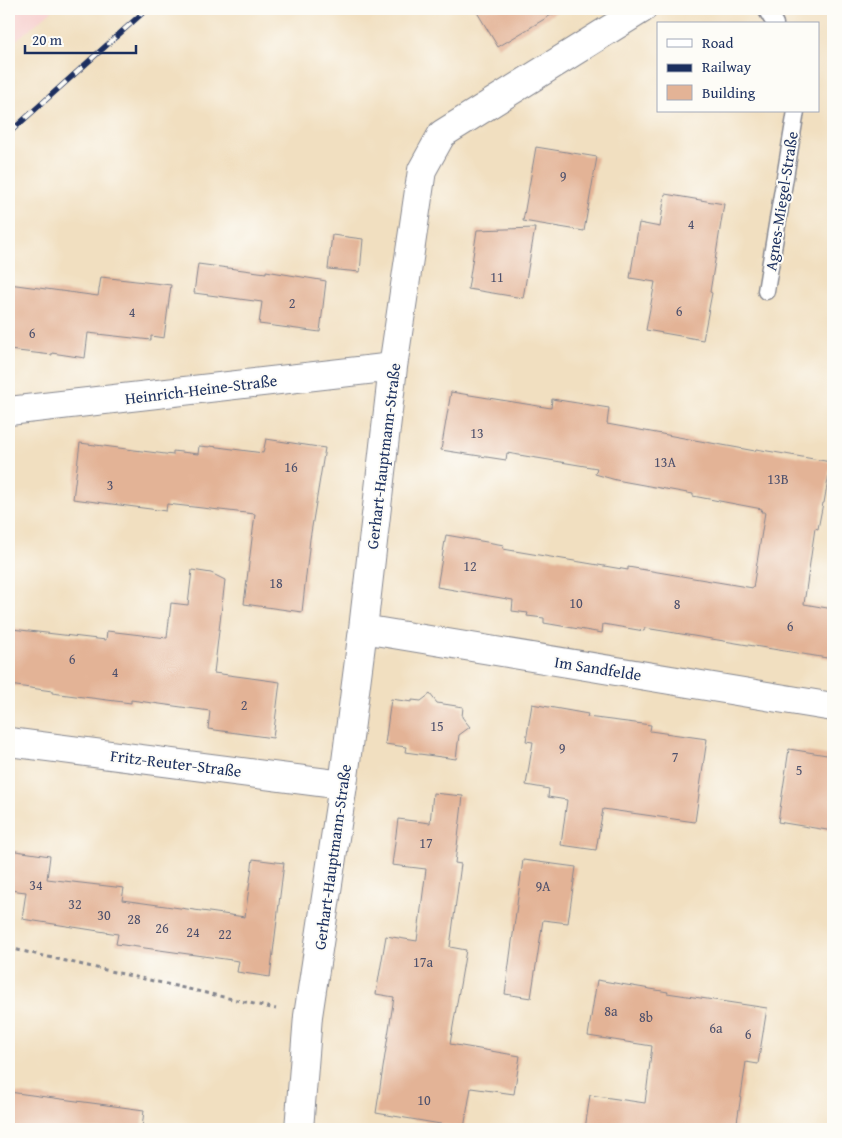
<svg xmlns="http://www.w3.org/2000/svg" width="842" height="1138" viewBox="0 0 842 1138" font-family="'Gentium Book Plus',serif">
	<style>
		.built { fill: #f7d0cf }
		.building { fill: #e3b396 }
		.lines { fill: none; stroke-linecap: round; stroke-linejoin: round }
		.lane-casing { stroke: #86878f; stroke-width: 19 }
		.street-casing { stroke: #86878f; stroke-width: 30 }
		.path { stroke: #86878f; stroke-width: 3; stroke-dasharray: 4 4; stroke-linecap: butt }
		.lane { stroke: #fff; stroke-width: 16 }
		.street { stroke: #fff; stroke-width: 28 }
		.rail-casing { stroke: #1b2f5e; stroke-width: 5.5 }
		.rail { stroke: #fdfcf7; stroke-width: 4; stroke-dasharray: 11; stroke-linecap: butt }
		.labels { text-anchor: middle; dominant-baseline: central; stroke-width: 4; stroke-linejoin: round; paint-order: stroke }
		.number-label { font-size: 14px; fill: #4d506c }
		.street-label { font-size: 16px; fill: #1b2f5e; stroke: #fdfcf7 }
	</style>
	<rect width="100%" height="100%" fill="#fdfcf7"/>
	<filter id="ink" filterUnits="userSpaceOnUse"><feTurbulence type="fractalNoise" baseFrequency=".02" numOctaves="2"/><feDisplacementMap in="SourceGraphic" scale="10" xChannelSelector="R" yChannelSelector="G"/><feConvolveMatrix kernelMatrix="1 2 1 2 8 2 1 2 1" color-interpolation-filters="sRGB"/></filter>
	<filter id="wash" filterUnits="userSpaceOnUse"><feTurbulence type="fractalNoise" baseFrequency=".0096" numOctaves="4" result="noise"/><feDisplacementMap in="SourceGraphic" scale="20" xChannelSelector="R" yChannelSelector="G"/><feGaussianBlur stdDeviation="1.12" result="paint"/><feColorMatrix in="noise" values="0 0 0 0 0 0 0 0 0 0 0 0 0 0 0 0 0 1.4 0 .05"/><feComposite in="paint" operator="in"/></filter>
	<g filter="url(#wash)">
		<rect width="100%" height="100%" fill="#f1dfc0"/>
		<path class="built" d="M 9,9 L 54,9 L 9,46 Z"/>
		<g id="blocks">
			<path class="building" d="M 475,9 L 561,9 L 498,47 Z
				M 536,147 L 597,157 L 584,231 L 523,221 Z
				M 665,194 L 724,204 L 710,292 L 712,293 L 703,340 L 646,330 L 655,282 L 630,278 L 639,223 L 660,227 Z
				M 535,228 L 523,298 L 468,289 L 477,230 Z
				M 332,235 L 363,239 L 360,272 L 328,269 Z
				M 198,264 L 266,273 L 266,271 L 326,281 L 320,332 L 259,324 L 262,302 L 194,293 Z
				M 101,277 L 171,285 L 164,338 L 151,336 L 151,340 L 88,333 L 85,358 L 52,353 L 52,355 L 9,350 L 9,284 L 98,296 Z
				M 451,392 L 551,408 L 552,399 L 609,408 L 607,424 L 755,451 L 756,449 L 831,462 L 824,503 L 823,503 L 818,529 L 815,528 L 804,604 L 833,609 L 833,659 L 645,628 L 644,631 L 603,624 L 602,633 L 544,623 L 544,618 L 527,616 L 528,613 L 512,611 L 513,600 L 437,587 L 446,535 L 504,545 L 503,549 L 628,570 L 628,567 L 753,588 L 765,512 L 761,512 L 762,509 L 693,496 L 693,494 L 616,480 L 595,474 L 597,468 L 507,453 L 506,460 L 441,450 Z
				M 266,439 L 325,448 L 310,539 L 302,612 L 244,604 L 255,514 L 167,504 L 166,511 L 73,499 L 80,443 L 173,455 L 173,451 L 198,454 L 199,446 L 210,447 L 210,446 L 263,453 Z
				M 192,570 L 211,573 L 225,580 L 214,673 L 280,682 L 273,738 L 208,729 L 210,711 L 131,700 L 131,703 L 52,693 L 52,691 L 9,685 L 9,658 L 12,629 L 106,640 L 107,631 L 167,638 L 171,603 L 188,605 Z
				M 430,694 L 437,703 L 463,707 L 462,717 L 470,727 L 459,735 L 456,759 L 405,752 L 406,747 L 385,744 L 391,699 L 412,702 L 412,700 L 421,701 Z
				M 532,704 L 588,714 L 587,717 L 651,725 L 650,731 L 707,739 L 695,822 L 603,809 L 596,850 L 561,845 L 567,800 L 548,797 L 549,789 L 526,785 L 533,742 L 526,741 Z
				M 789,749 L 833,756 L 833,831 L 778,822 Z
				M 433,793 L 463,796 L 455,863 L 461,864 L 450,947 L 466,950 L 450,1044 L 520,1056 L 514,1094 L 471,1088 L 464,1128 L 376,1113 L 394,997 L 376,994 L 386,936 L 417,941 L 426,869 L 392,865 L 398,819 L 430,823 Z
				M 9,850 L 50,856 L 47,879 L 124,888 L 122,900 L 245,917 L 253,859 L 284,863 L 270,977 L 237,972 L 239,961 L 116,944 L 118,934 L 22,919 L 26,892 L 9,890 Z
				M 523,860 L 576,867 L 568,923 L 543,920 L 531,998 L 505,994 Z
				M 597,980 L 668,992 L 667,993 L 767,1008 L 758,1064 L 746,1062 L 736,1129 L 585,1129 L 590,1095 L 645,1103 L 652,1046 L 588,1036 Z
				M 9,1092 L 144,1110 L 142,1129 L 9,1129 Z"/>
		</g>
	</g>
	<g filter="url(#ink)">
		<use href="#blocks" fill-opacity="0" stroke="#86878f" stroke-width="1"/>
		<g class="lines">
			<g class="lane-casing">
				<path id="lane" d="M 766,9 L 775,24
					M 766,291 L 796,111"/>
			</g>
			<g class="street-casing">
				<path id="street" d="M 9,411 L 393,367
					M 363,629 L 833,707
					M 9,742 L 343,785
					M 299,1129 L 308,1016 L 343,785 L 363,629 L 393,367 L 422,170 L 442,134 L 642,9"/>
			</g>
			<path class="path" d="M 9,948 L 276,1009"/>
			<use href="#lane" class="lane"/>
			<use href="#street" class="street"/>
			<g class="rail-casing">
				<path id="rail" d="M 9,133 L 147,9"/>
			</g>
			<use href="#rail" class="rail"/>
		</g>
	</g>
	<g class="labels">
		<g class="number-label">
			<text x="563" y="176">9</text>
			<text x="691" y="224">4</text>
			<text x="497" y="277">11</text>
			<text x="292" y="303">2</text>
			<text x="679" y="311">6</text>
			<text x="132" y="312">4</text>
			<text x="32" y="333">6</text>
			<text x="477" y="433">13</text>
			<text x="665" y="462">13A</text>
			<text x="291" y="467">16</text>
			<text x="778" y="479">13B</text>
			<text x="110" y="485">3</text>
			<text x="470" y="566">12</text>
			<text x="276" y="583">18</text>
			<text x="576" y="603">10</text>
			<text x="677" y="604">8</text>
			<text x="790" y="626">6</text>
			<text x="72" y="659">6</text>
			<text x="115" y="672">4</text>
			<text x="244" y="705">2</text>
			<text x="437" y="726">15</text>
			<text x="562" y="748">9</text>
			<text x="675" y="757">7</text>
			<text x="799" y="770">5</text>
			<text x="426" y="843">17</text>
			<text x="36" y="885">34</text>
			<text x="543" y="886">9A</text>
			<text x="75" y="904">32</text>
			<text x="104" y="915">30</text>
			<text x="134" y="919">28</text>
			<text x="162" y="928">26</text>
			<text x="193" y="932">24</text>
			<text x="225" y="934">22</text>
			<text x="423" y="962">17a</text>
			<text x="611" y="1011">8a</text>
			<text x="646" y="1017">8b</text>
			<text x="716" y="1028">6a</text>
			<text x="748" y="1034">6</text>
			<text x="424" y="1100">10</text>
		</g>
		<g class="street-label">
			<text transform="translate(781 201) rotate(-81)">Agnes-Miegel-Straße</text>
			<text transform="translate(201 389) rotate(-7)">Heinrich-Heine-Straße</text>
			<text transform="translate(383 456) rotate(-83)">Gerhart-Hauptmann-Straße</text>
			<text transform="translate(598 668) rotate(9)">Im Sandfelde</text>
			<text transform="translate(176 763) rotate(7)">Fritz-Reuter-Straße</text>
			<text transform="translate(332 857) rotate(-82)">Gerhart-Hauptmann-Straße</text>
		</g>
	</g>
	<rect width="842" height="1138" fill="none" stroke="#fdfcf7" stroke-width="30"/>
	<rect x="657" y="22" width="162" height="90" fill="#fdfcf7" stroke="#a3aaba"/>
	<rect x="667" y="39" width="25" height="8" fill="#ffffff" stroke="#a3aaba"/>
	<text x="702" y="48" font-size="15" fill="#1b2f5e">Road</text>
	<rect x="667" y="64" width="25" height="8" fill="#1b2f5e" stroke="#a3aaba"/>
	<text x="702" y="72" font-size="15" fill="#1b2f5e">Railway</text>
	<rect x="667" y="85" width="25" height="15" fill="#e3b396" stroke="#a3aaba"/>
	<text x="702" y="98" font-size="15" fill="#1b2f5e">Building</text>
	<path d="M25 45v8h111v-8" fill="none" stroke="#1b2f5e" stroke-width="2.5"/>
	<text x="32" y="45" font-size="15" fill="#1b2f5e" stroke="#fdfcf7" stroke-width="4" paint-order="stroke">20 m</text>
</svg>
